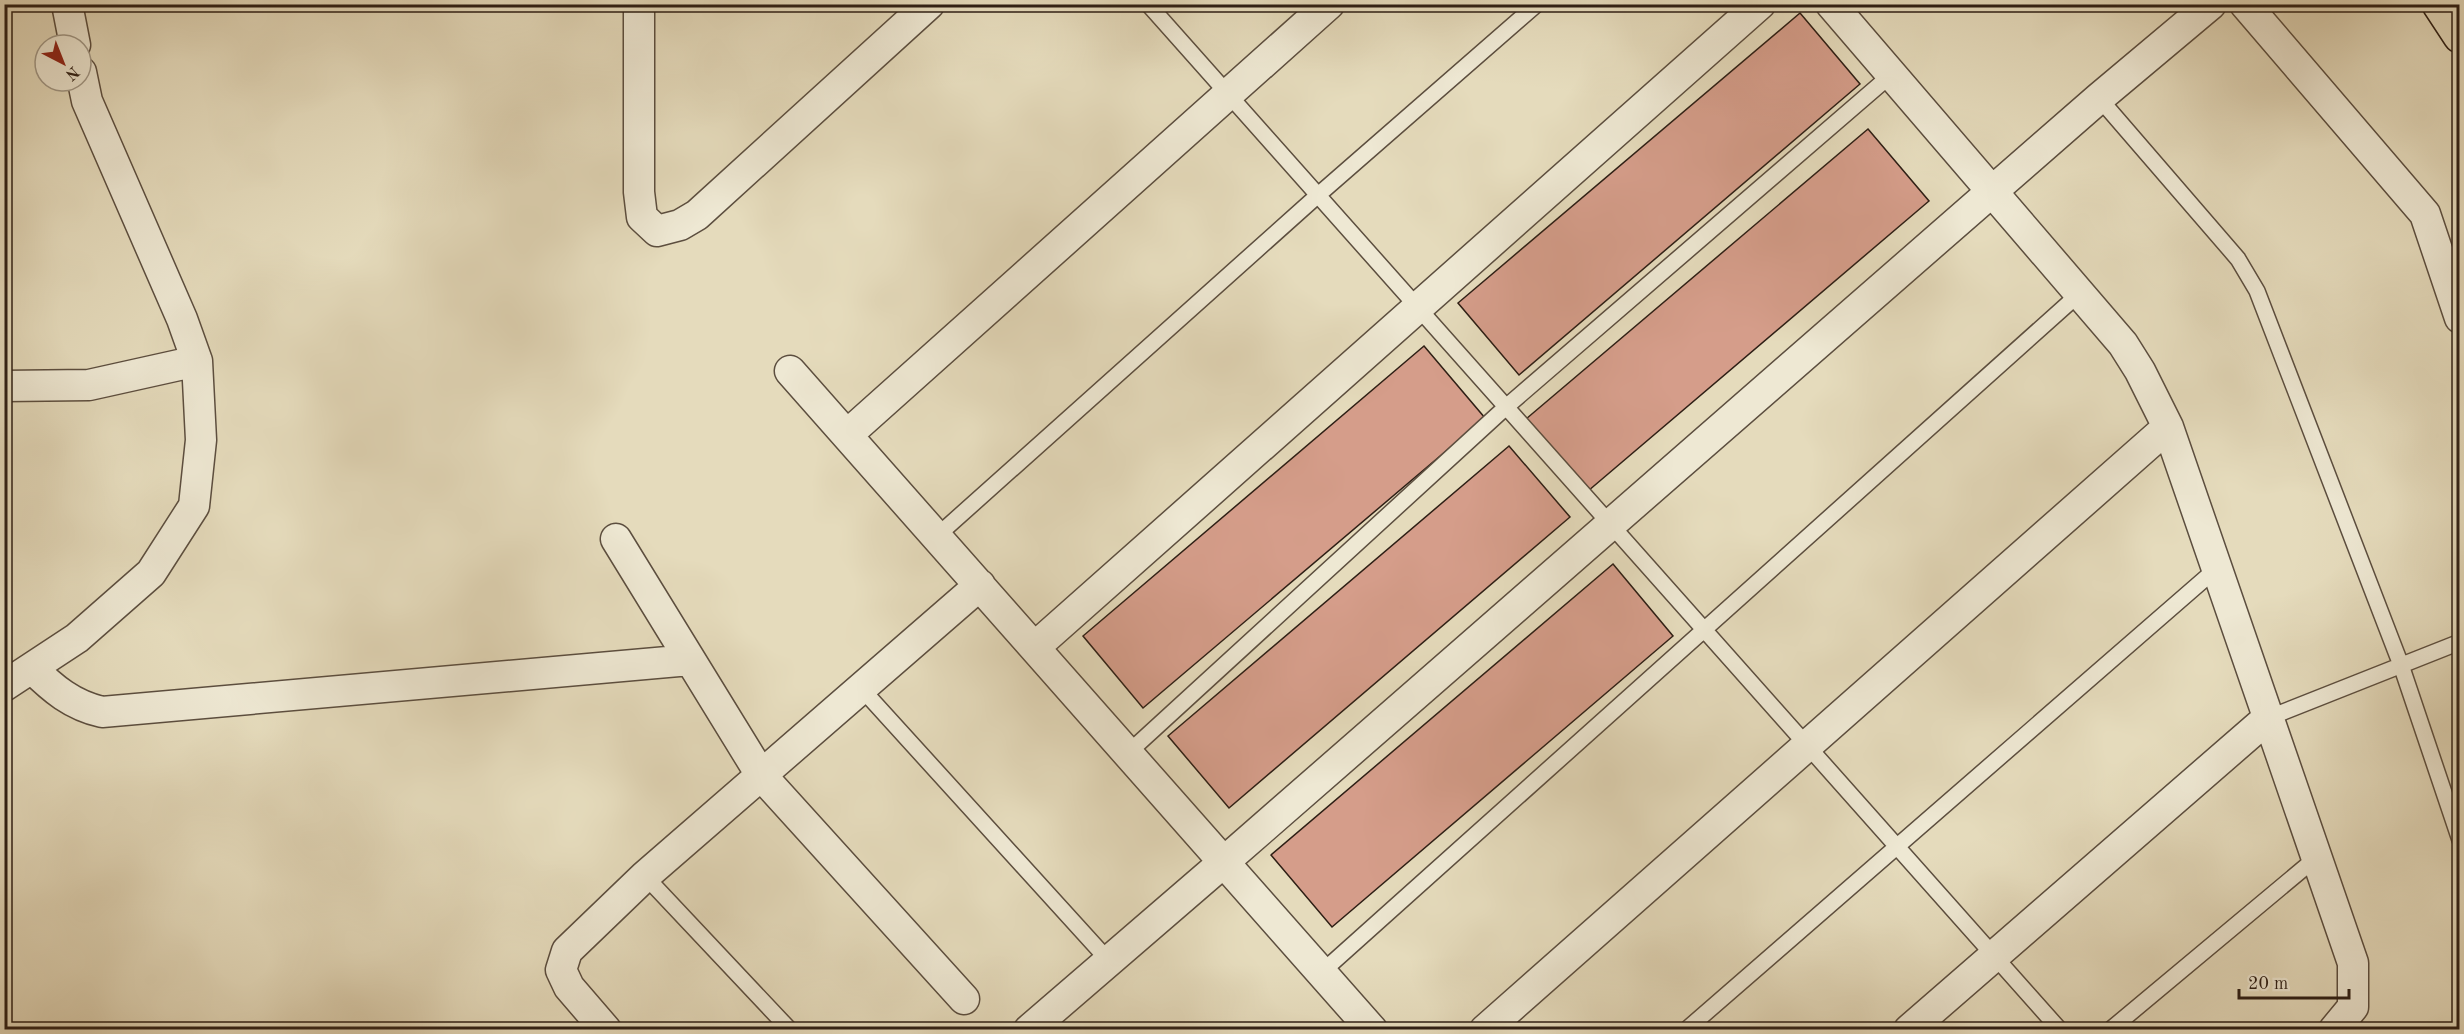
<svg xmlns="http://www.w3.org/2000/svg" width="2464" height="1034" viewBox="0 0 2464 1034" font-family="'Old Standard TT',serif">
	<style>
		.building { fill: #d59d8a; stroke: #2e1f15; stroke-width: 1.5 }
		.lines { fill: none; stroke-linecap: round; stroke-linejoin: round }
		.lane-casing { stroke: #5c4e3f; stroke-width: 18 }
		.street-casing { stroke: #5c4e3f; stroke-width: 33 }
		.primary-casing { stroke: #2e1f15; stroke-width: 36 }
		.lane { stroke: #eee8d3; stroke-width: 15 }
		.street { stroke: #eee8d3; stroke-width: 30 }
		.primary { stroke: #e5dbbc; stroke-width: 33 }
	</style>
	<rect width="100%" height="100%" fill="#e5dbbc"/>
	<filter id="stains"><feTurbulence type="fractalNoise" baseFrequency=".00333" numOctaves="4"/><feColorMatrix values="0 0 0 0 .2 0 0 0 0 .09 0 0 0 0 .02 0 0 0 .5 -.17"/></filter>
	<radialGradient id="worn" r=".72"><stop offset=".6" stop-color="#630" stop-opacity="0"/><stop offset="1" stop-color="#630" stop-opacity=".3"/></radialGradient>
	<path class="building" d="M 1800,13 L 1860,84 L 1519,375 L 1458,303 Z
		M 1868,129 L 1929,201 L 1588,491 L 1526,419 Z
		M 1424,346 L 1485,418 L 1143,708 L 1083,636 Z
		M 1509,446 L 1570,517 L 1229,808 L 1168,736 Z
		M 1613,564 L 1673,636 L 1332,927 L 1271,855 Z"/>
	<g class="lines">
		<g class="lane-casing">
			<path id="lane" d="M 1148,4 L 2060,1030
				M 2099,98 L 2238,259 L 2257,291 L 2401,665 L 2460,840
				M 937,536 L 1317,196 L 1537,4
				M 861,688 L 1109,961
				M 2268,718 L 2460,642
				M 1128,753 L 1506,407 L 1892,74
				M 645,876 L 790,1030
				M 1322,972 L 2080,293
				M 1686,1030 L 2216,569
				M 2110,1030 L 2316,858"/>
		</g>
		<g class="street-casing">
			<path id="street" d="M 67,4 L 75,45
				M 639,4 L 639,192 L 642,217 L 657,231 L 680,225 L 697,215 L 929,4
				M 1831,4 L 2123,344 L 2140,371 L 2168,427 L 2353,963 L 2353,1007 L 2334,1030
				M 2245,4 L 2425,214 L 2460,318
				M 790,371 L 1372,1030
				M 4,386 L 89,385 L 197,361
				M 847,435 L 1329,4
				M 616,539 L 761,775 L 964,999
				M 1035,647 L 1760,4
				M 32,668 C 53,689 72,705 102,712 L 690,660
				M 4,686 L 77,638 L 151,573 L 194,506 L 201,440 L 197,361 L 182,319 L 87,101 L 81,72
				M 606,1030 L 569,987 L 561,970 L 567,951 L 645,876 L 980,585
				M 1029,1030 L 1225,861 L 2099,98 L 2211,4
				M 1485,1030 L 2168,427
				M 1909,1030 L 2268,718"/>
		</g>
		<g class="primary-casing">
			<path id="primary" d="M 2439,4 L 2460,36"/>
		</g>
		<use href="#lane" class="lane"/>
		<use href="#street" class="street"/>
		<use href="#primary" class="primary"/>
	</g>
	<rect width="2464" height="1034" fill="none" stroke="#e5dbbc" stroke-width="24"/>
	<rect x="6" y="6" width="2452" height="1022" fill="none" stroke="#2e1f15" stroke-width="3"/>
	<rect x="12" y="12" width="2440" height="1010" fill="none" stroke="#2e1f15" stroke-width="1.5"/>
	<g transform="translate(63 63) rotate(138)"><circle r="28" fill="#eee8d3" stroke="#a19887" stroke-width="1.5"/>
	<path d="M0-4.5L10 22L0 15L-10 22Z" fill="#8f2418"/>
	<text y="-9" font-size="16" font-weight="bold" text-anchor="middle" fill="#2e1f15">N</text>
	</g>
	<path d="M2239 989v9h110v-9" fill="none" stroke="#2e1f15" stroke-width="3"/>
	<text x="2248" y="989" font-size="18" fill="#2e1f15" stroke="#eee8d3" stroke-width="4.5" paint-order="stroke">20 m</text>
	<rect width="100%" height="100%" filter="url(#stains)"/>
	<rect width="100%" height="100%" fill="url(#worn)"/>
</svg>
